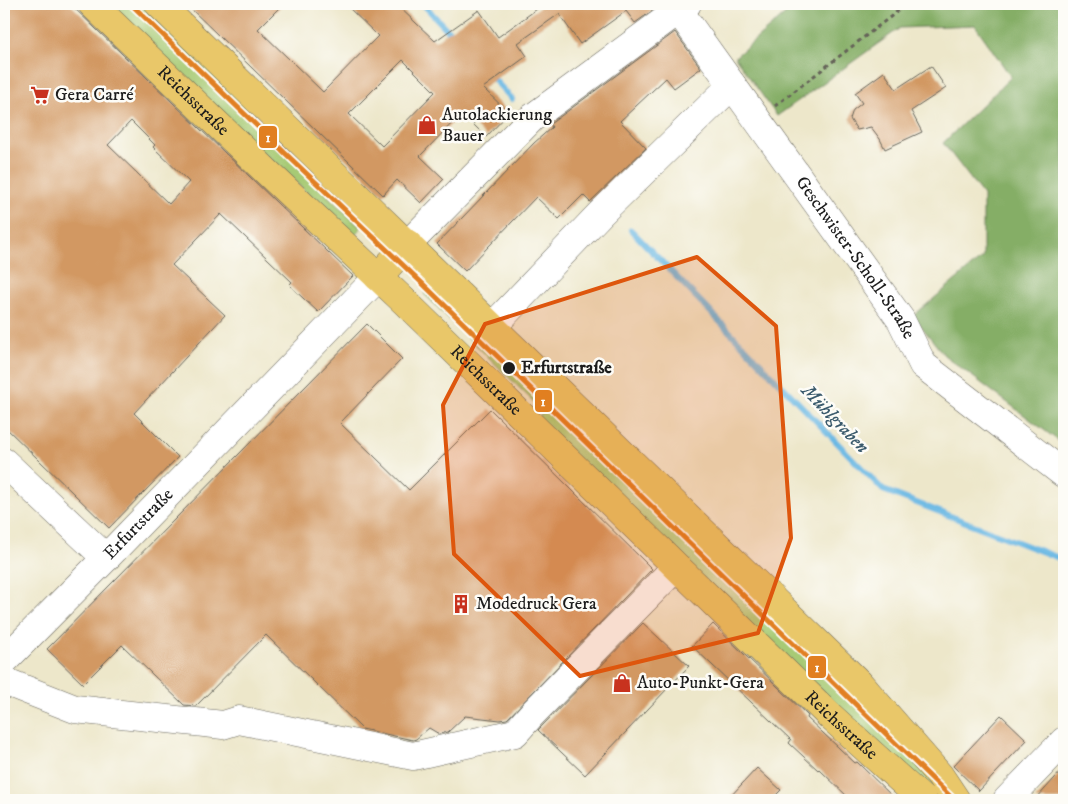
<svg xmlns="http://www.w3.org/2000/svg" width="1068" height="804" viewBox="0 0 1068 804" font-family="'IM FELL DW Pica',serif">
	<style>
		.green { fill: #a7ca74; stroke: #627348 }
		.forest { fill: #85ae66; stroke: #506541 }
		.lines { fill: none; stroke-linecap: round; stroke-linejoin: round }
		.stream { stroke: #68b7e3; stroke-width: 6 }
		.building { fill: #d29862; fill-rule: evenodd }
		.minor-casing { stroke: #656359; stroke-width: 29 }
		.major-casing { stroke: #656359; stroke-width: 29 }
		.path { stroke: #656359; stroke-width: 3; stroke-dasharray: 4 4; stroke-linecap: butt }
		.minor { stroke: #fff; stroke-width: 28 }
		.major { stroke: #e9c769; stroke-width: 28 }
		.tram-1-casing { stroke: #fdfcf7; stroke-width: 9 }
		.tram-1 { stroke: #e17f20; stroke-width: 5 }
		.marked { fill: #de560d; fill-opacity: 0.2; stroke: #de560d; stroke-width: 4; stroke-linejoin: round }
		.stop-dot { fill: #1c1c1c; stroke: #fdfcf7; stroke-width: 2 }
		.labels { text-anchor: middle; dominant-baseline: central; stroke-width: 5; stroke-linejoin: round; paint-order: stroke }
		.poi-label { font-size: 18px; fill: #1c1c1c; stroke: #fdfcf7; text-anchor: start }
		.street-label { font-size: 18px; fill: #1c1c1c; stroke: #fdfcf7 }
		.stop-label { font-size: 18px; font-weight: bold; fill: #1c1c1c; stroke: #fdfcf7; text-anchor: start }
		.water-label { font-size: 19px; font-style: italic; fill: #3a5a6c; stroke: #fdfcf7 }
		.line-badge { stroke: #fdfcf7; stroke-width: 2 }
		.badge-label { font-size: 14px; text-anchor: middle; font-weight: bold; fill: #fff }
	</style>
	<rect width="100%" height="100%" fill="#fdfcf7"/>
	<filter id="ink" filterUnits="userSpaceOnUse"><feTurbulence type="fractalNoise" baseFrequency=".02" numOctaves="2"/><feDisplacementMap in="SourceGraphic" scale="10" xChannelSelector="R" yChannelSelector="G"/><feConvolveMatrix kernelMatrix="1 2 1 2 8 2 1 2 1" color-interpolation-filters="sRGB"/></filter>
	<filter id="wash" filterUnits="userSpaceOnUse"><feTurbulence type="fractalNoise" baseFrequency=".0096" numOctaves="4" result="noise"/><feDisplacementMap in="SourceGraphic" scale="20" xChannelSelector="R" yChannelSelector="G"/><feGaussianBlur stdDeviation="1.12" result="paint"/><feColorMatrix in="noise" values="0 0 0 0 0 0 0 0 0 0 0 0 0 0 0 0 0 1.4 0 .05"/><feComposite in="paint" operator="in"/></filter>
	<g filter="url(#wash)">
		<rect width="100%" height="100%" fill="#ede7ca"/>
		<path class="green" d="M 101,4 L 147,4 L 249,103 L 240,111 L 361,228 L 354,236 Z
			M 431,286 L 551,391 L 537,405 L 424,294 Z
			M 558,397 L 837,667 L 949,800 L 930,800 L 534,421 Z"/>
		<path class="forest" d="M 797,4 L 1064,4 L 1064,445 L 944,355 L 913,316 L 983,257 L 983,195 L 943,143 L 1011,77 L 975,25 L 900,28 L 777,116 L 735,57 Z"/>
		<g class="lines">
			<path class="stream" d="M 423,4 L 453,36
				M 489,74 L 512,99
				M 631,230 L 883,490 L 1064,560"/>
		</g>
		<g id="blocks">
			<path class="building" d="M 4,4 L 70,4 L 353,276 L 318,312 L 289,285 L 292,282 L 221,214 L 172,265 L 225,315 L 134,413 L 178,457 L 109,528 L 4,426 ZM 131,121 L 155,145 L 153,147 L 189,182 L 169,204 L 108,145 Z
				M 186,4 L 283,4 L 258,29 L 323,92 L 378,36 L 345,4 L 396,4 L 435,41 L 479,10 L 498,37 L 544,4 L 659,4 L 659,6 L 635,23 L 626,11 L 580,44 L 559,14 L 518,43 L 527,56 L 483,88 L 509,113 L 486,137 L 462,113 L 420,156 L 444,179 L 421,203 L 397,180 L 383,195 ZM 403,60 L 435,92 L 382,146 L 349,114 Z
				M 675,32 L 701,68 L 674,88 L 666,78 L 620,121 L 646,148 L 590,202 L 583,195 L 559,219 L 536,197 L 465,271 L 437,244 L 534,143 L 552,127 L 550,124 Z
				M 931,66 L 946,88 L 911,111 L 922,132 L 885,149 L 880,139 L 871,127 L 857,130 L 850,119 L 853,110 L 862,103 L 855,93 L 884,72 L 896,89 Z
				M 367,324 L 402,359 L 340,423 L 409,490 L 490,409 L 652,569 L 507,719 L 500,720 L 465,716 L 448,732 L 439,734 L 429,728 L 416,739 L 413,740 L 362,729 L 266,635 L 196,706 L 184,705 L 122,645 L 83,684 L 47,649 Z
				M 643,623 L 689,666 L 585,775 L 538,730 Z
				M 713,624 L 808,716 L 807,718 L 855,763 L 857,762 L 896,800 L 851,800 L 819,769 L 818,770 L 789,743 L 791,740 L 692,646 Z
				M 1001,715 L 1027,740 L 979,791 L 953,766 Z
				M 757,768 L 781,790 L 771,800 L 727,800 Z
				M 1064,768 L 1064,800 L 1035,800 Z"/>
		</g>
	</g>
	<g filter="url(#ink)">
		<use href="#blocks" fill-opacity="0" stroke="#656359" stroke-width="1"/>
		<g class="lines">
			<g class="minor-casing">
				<g id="minor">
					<path id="s1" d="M 674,4 L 901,320 L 923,365 L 1064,474"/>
					<path d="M 408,244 L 532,118 L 687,4"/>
					<path d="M 493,326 L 600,214 L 732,85"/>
					<path d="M 4,462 L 106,558"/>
					<path id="s2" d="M 4,661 L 106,558 L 378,277"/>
					<path d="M 4,681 L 75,709 L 223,725 L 239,720 L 413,756 L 515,733 L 532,714 L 676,567"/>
					<path d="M 1007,800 L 1064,741"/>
				</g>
			</g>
			<g class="major-casing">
				<g id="major">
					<path id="s3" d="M 92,4 L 267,172 L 406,303 L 830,716 L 923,800"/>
					<path d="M 159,4 L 859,683 L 940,776 L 956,800"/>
					<path d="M 378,277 L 408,244"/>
				</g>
			</g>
			<path class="path" d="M 775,106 L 907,4"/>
			<use href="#minor" class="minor"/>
			<use href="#major" class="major"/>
			<g class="tram-1-casing">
				<path id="tram-1" d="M 131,4 L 286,154 L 423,284 L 954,800"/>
			</g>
			<use href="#tram-1" class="tram-1"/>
		</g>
	</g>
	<path class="marked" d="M 697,257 L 776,326 L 791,538 L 758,633 L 580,676 L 454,554 L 443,405 L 485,324 Z"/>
	<defs>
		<g id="supermarket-bare" transform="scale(1.5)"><path d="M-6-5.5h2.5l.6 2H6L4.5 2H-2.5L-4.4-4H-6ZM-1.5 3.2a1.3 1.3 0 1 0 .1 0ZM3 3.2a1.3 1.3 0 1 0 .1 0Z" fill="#c8321e" stroke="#fdfcf7" stroke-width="2.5" paint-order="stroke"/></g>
		<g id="shop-bare" transform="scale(1.5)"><path d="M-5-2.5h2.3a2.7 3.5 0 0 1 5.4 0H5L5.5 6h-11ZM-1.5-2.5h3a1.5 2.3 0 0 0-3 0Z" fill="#c8321e" stroke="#fdfcf7" stroke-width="2.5" paint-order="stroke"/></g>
		<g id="building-bare" transform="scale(1.5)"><path d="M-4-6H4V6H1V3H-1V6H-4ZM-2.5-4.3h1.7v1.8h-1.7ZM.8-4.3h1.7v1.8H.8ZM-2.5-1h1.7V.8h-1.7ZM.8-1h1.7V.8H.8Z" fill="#c8321e" stroke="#fdfcf7" stroke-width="2.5" paint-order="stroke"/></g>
	</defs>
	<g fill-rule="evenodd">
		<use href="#supermarket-bare" x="40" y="95"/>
		<use href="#shop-bare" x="427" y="125"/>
		<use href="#building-bare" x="461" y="604"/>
		<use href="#shop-bare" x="622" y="683"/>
	</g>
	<circle class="stop-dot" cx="509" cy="368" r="7"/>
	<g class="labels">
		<g class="poi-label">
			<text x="55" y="95">Gera Carré</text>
			<text x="442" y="115">Autolackierung<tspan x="442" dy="21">Bauer</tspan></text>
			<text x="476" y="604">Modedruck Gera</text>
			<text x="637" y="683">Auto-Punkt-Gera</text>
		</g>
		<g class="street-label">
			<text stroke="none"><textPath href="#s3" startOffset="140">Reichsstraße</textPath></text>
			<text stroke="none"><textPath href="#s1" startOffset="312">Geschwister-Scholl-Straße</textPath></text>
			<text stroke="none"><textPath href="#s3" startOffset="545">Reichsstraße</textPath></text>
			<text stroke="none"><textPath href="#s2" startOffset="192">Erfurtstraße</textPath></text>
			<text stroke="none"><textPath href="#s3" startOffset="1040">Reichsstraße</textPath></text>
		</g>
		<g class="stop-label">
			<text x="521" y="368">Erfurtstraße</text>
		</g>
		<g class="water-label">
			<text transform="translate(835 419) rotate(46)">Mühlgraben</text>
		</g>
	</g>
	<g class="line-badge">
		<rect x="258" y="125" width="20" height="24" rx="5" fill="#e17f20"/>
		<rect x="534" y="389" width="19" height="24" rx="5" fill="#e17f20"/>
		<rect x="807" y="655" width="20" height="24" rx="5" fill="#e17f20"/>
	</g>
	<g class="badge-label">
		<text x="268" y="142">1</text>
		<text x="543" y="406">1</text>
		<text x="817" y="672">1</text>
	</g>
	<rect width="1068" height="804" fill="none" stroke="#fdfcf7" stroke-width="20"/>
</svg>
